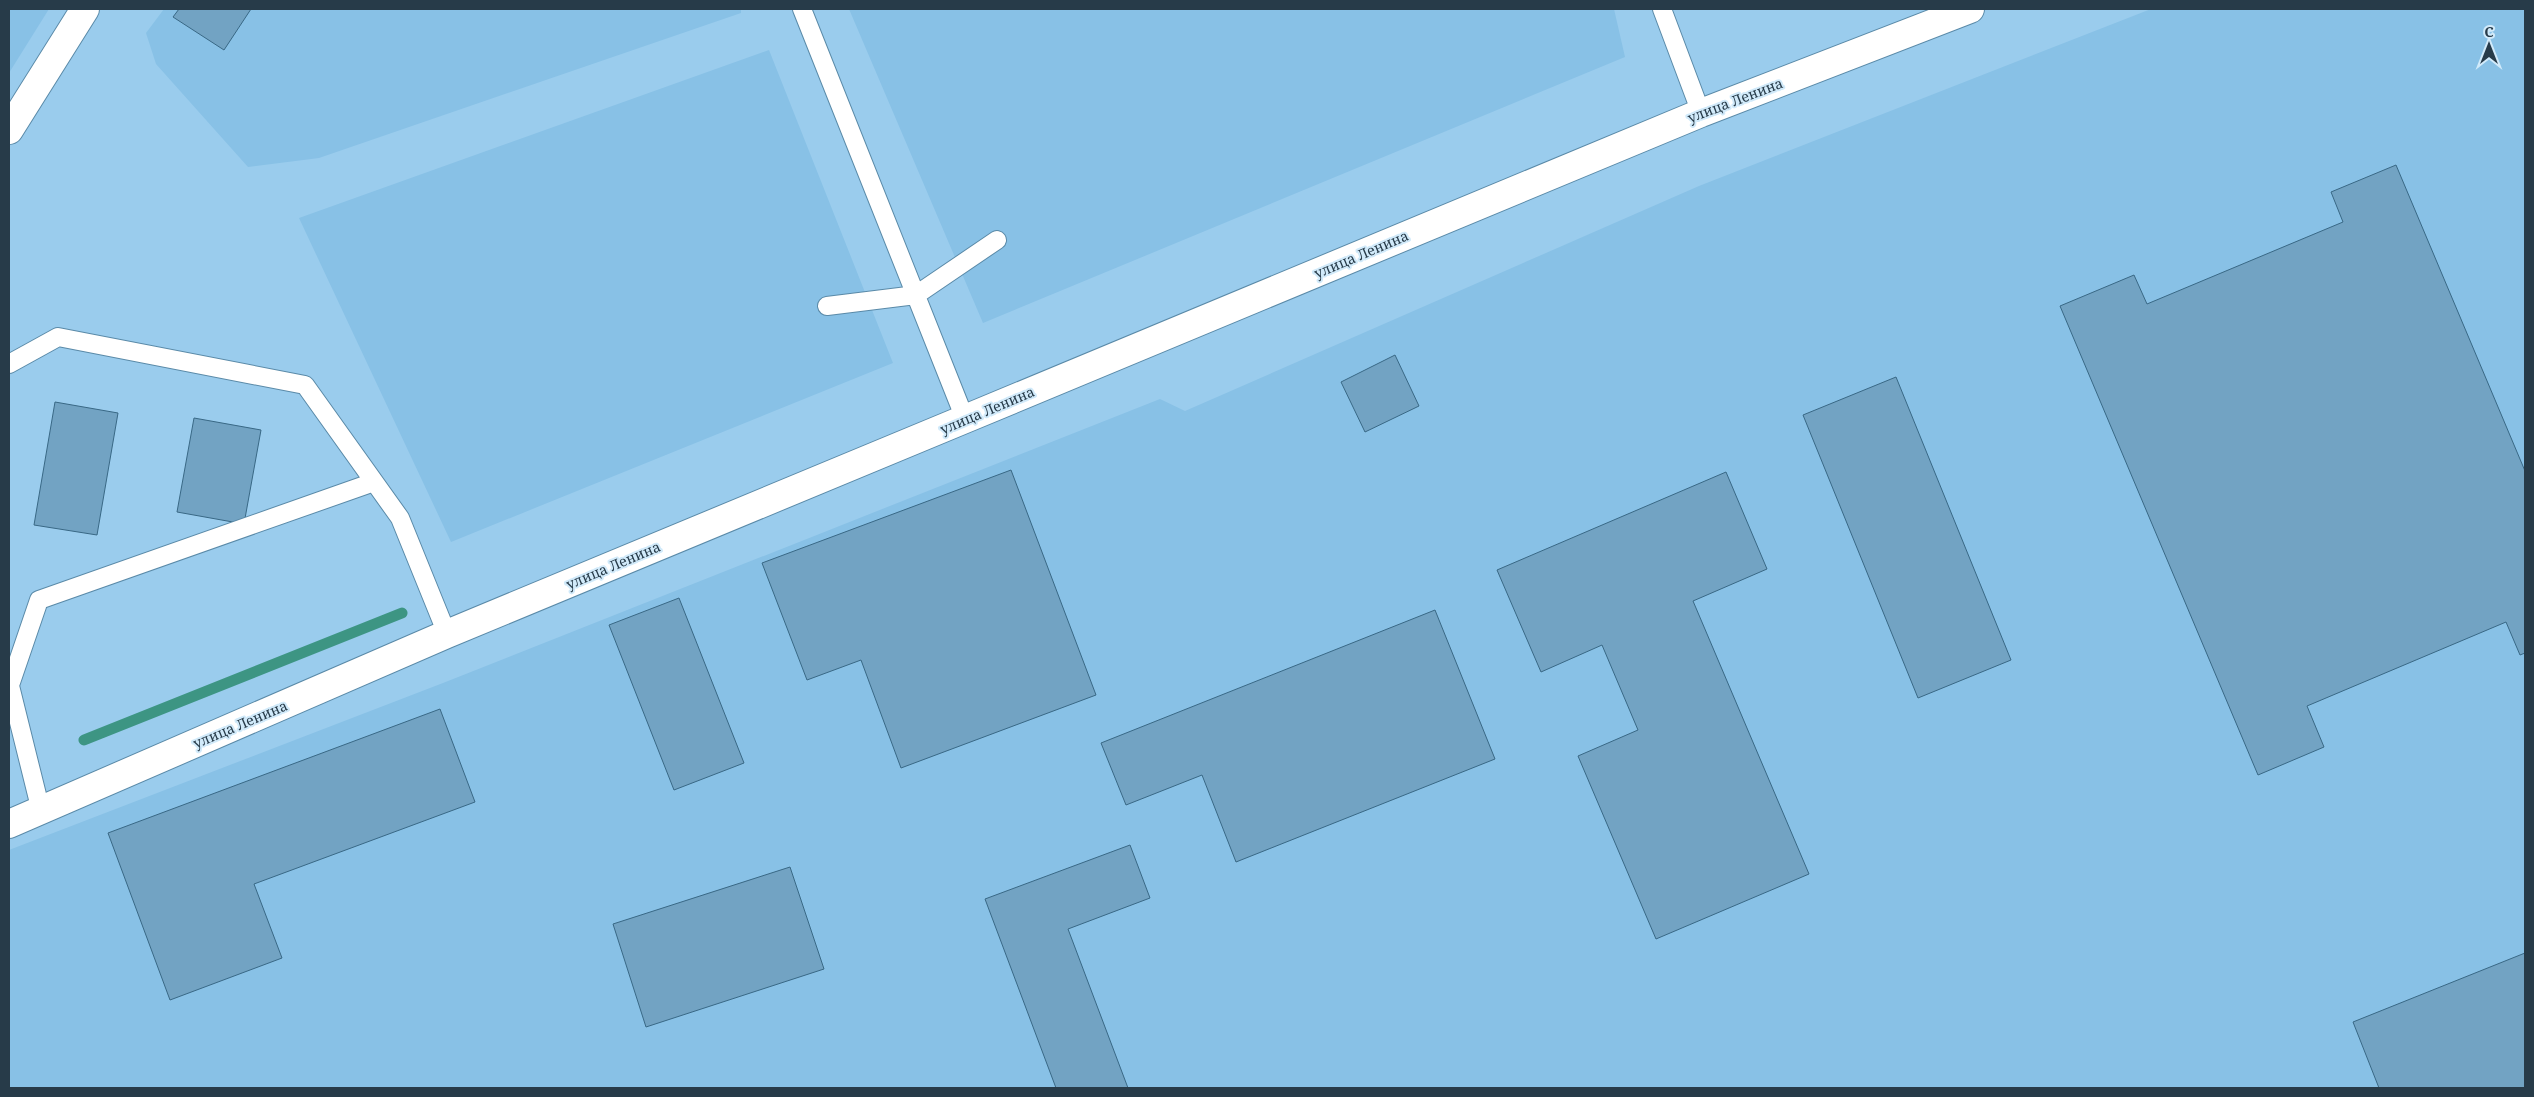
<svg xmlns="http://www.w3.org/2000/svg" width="2534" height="1097" viewBox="0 0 2534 1097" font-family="'Noto Serif',serif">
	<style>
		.built { fill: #88c1e6 }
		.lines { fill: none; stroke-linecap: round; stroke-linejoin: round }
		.stream { stroke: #3d9583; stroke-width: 11 }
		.building { fill: #72a3c3; stroke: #396885 }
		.service-casing { stroke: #5a8aa8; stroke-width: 20 }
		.minor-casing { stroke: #5a8aa8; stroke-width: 30 }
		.tertiary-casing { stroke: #5a8aa8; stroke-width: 30 }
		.service { stroke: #fff; stroke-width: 18 }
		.minor { stroke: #fff; stroke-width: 28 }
		.tertiary { stroke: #fff; stroke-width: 28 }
		.labels { text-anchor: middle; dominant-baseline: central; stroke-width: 4; stroke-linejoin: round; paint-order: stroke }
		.street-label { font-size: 14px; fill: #273b49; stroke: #d1eafa }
	</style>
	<rect width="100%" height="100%" fill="#9acced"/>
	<path class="built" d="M 9,9 L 49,9 L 9,73 Z
		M 164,9 L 741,9 L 741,13 L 319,158 L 248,167 L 156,64 L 146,33 Z
		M 849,9 L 1614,9 L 1625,57 L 983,323 Z
		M 2151,9 L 2525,9 L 2525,1088 L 9,1088 L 9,850 L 443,683 L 1160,399 L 1185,411 L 1699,186 Z
		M 769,50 L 893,363 L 451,542 L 299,218 Z"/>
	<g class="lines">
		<path class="stream" d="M 84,740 L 402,613"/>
	</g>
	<path class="building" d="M 179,9 L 251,9 L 224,50 L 173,17 Z
		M 2396,165 L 2525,471 L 2525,653 L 2520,655 L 2506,622 L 2307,706 L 2324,747 L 2258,775 L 2060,306 L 2134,275 L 2147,304 L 2343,222 L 2331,192 Z
		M 1395,355 L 1419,406 L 1365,432 L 1341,382 Z
		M 1896,377 L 2011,660 L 1918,698 L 1803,415 Z
		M 55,402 L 118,413 L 97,535 L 34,525 Z
		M 194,418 L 261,430 L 244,524 L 177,512 Z
		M 1011,470 L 1096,695 L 901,768 L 861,660 L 807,680 L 762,563 Z
		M 1726,472 L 1767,569 L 1693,601 L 1809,874 L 1656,939 L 1578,756 L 1638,730 L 1602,645 L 1541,672 L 1497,570 Z
		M 679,598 L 744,763 L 674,790 L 609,625 Z
		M 1435,610 L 1495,759 L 1236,862 L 1202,775 L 1126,805 L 1101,743 Z
		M 440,709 L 475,802 L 254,884 L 282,958 L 170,1000 L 108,833 Z
		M 1130,845 L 1150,898 L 1068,929 L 1128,1088 L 1056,1088 L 985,899 Z
		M 790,867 L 824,969 L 646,1027 L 613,924 Z
		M 2525,953 L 2525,1088 L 2379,1088 L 2353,1022 Z"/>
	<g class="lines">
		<g class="service-casing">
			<path id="service" d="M 802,9 L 965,419
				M 1662,9 L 1701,113
				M 827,306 L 916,295 L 997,240
				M 9,364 L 58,337 L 305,385 L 400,518 L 447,634
				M 9,682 L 41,811
				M 10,685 L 39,600 L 374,482"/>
		</g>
		<g class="minor-casing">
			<path id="minor" d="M 9,130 L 85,9"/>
		</g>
		<g class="tertiary-casing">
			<path id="tertiary" d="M 9,824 L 447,634 L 965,419 L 1701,113 L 1970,9"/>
		</g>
		<use href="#service" class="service"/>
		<use href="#minor" class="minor"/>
		<use href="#tertiary" class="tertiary"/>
	</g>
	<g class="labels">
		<g class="street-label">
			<text transform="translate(1735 100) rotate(-21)">улица Ленина</text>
			<text transform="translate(1361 254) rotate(-23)">улица Ленина</text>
			<text transform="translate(987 410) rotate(-23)">улица Ленина</text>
			<text transform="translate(613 565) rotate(-23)">улица Ленина</text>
			<text transform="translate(240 724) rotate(-23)">улица Ленина</text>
		</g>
	</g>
	<rect width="2534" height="1097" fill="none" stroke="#273b49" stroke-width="20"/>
	<g transform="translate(2489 45)" stroke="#d1eafa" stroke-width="4" paint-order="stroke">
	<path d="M0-4L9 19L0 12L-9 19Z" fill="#273b49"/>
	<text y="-8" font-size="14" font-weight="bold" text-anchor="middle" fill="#273b49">С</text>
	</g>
</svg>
